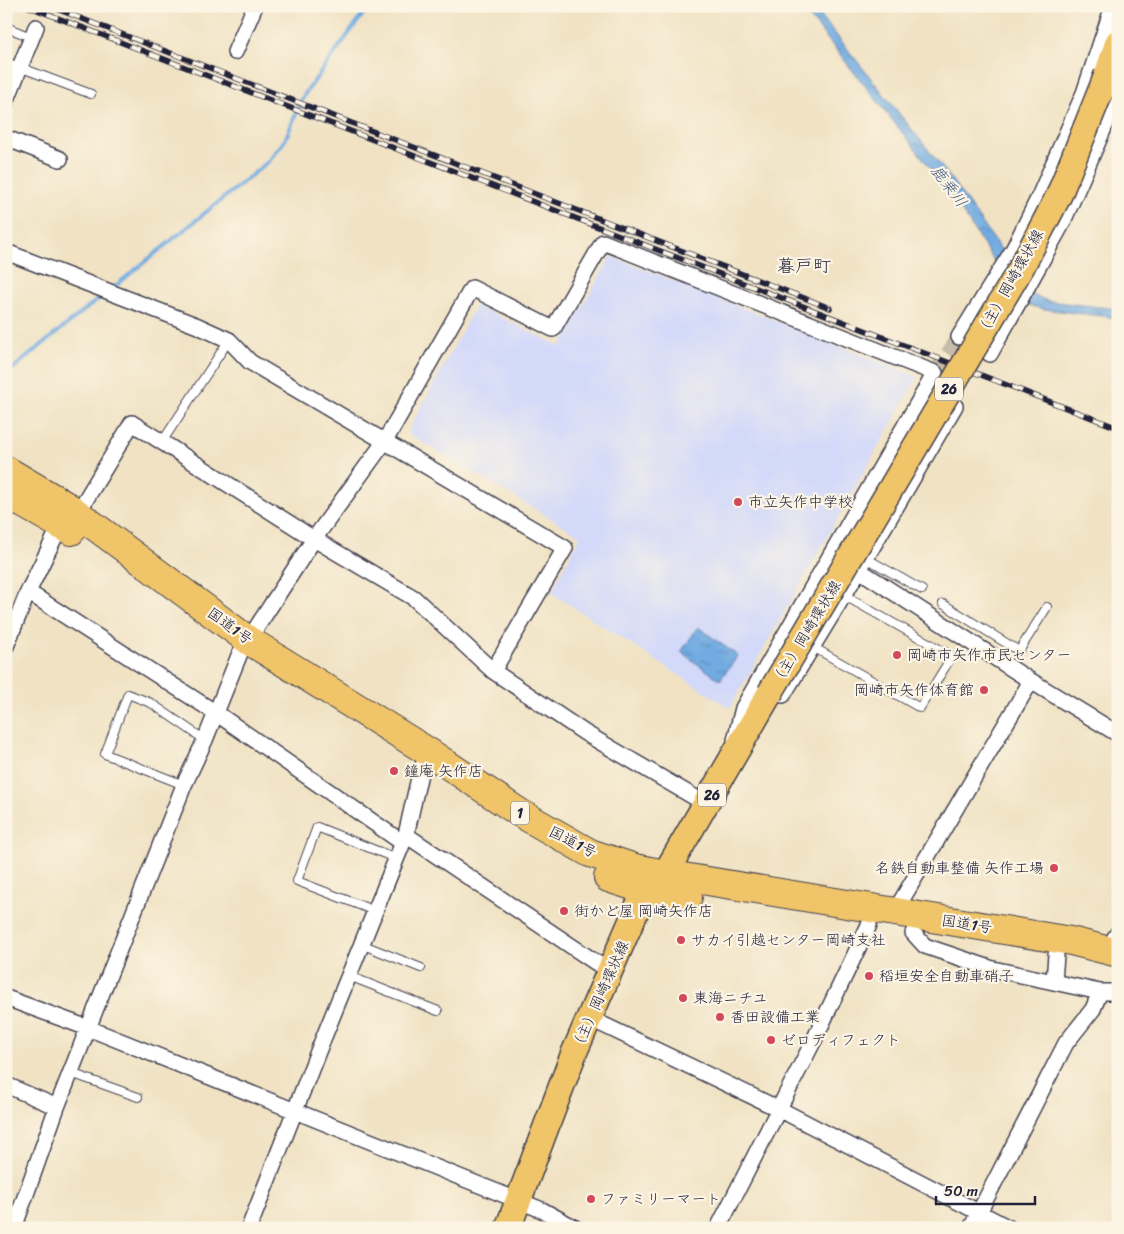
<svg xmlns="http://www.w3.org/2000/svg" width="1124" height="1234" viewBox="0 0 1124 1234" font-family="Sriracha,'Klee One',sans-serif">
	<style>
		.built { fill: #d3d9f9 }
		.water { fill: url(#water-ripples); stroke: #4a668e }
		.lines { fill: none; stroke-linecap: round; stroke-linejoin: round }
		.stream { stroke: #71abe1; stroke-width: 4 }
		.street-tunnel { stroke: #c7bca8; stroke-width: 15; stroke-dasharray: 15 8; stroke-linecap: butt }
		.lane-casing { stroke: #413f4f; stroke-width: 10 }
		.street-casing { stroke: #413f4f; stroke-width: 18 }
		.primary-casing { stroke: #413f4f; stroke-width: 28 }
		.highway-casing { stroke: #413f4f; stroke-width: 30 }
		.lane { stroke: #fff; stroke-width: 8 }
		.street { stroke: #fff; stroke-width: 15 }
		.primary { stroke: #f0c469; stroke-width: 25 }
		.highway { stroke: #f0c469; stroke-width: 28 }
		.rail-casing { stroke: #22223b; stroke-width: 5.5 }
		.rail { stroke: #fcf5e5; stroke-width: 4; stroke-dasharray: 11; stroke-linecap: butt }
		.primary-bridge-casing { stroke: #413f4f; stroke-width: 28; stroke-linecap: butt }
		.primary-bridge { stroke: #f0c469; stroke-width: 25 }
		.poi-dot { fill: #d1495b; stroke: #fcf5e5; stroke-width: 2 }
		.labels { text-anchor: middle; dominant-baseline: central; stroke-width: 4.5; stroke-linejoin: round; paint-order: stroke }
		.shield { fill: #fcf5e5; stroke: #63616e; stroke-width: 1 }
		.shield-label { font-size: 14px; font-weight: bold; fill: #22223b }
		.street-label { font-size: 15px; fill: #22223b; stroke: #fcf5e5 }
		.poi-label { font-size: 15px; fill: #22223b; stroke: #fcf5e5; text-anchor: start }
		.water-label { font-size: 16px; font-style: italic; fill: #42597d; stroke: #fcf5e5 }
		.quarter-label { font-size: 18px; fill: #22223b; stroke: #fcf5e5 }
	</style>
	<defs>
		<pattern id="water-ripples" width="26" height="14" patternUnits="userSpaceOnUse" patternTransform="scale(1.25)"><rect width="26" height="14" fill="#71abe1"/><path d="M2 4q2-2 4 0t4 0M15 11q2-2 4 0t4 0" fill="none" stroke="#5c8bb8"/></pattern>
	</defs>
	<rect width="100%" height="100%" fill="#fcf5e5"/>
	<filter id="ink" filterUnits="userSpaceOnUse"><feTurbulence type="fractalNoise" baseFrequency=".02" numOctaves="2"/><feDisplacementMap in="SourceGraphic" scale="10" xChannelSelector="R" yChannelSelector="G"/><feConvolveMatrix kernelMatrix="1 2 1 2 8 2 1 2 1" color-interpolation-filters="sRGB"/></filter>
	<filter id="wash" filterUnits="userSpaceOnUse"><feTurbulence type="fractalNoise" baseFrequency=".0096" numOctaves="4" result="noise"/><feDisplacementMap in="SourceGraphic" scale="20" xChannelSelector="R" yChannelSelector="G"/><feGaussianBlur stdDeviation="1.12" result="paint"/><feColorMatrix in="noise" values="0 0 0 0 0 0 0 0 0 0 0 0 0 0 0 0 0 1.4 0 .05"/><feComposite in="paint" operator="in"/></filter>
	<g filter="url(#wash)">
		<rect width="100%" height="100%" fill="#f0e2c3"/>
		<path class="built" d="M 611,256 L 918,377 L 730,708 L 551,593 L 580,536 L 407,433 L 476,305 L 560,346 Z"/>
		<path class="water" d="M 801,6 L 813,6 L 947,173 L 1033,295 L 1048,301 L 1118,309 L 1118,318 L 1043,309 L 1021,303 L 961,210 L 925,161 Z
			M 698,627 L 738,656 L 720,680 L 681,652 Z"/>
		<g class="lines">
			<path class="stream" d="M 114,287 L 269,161 L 285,140 L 304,95 L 369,6
				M 6,374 L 102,296"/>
		</g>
	</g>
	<g filter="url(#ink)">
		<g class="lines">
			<path class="street-tunnel" d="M 935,373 L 959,337"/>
			<g class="lane-casing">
				<path id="lane" d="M 6,27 L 33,38
					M 6,62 L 91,94
					M 162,442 L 229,340
					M 866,558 L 922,590
					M 943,604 L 1019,651 L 1047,607
					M 813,647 L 920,708 L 952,656 L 843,595
					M 184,785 L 105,754 L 128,694 L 151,703 L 205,740
					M 375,911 L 297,881 L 317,827 L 395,858
					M 361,944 L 421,968
					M 349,976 L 438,1011
					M 71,1073 L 138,1097"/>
			</g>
			<g class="street-casing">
				<path id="street" d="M 235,52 L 255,6
					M 6,102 L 36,27
					M 6,138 L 60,159
					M 6,252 L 198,326 L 229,340 L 250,362 L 565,548 L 493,671
					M 959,337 L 1013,250 L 1038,199 L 1084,93 L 1113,6
					M 990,354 L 1062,224 L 1118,96
					M 77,514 L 132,423 L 314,539 L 414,598 L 493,671 L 585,733 L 706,804
					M 859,570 L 955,406 L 937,396
					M 28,592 L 216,713 L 403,843
					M 6,646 L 28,592 L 63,520
					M 783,695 L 859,570 L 1031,681 L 1118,734
					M 406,835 L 610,972
					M 894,913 L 1031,681
					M 913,933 L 925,946 L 993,969 L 1100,992 L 1118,992
					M 1106,950 L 1118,933
					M 1054,981 L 1056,955
					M 6,998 L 88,1028 L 542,1210 L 575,1228
					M 589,1018 L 779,1109 L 1009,1228
					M 6,1085 L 57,1107
					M 14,1228 L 57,1107 L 184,785 L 205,740 L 240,653 L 314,539 L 385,441 L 472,288 L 553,329 L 603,242 L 935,373 L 743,708 L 735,740
					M 249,1228 L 319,1049 L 406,835 L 421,769 L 430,753
					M 718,1228 L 814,1040 L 869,925
					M 971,1228 L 1066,1043 L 1093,1009 L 1100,992"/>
			</g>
			<g class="primary-casing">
				<path id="primary" d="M 1107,75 L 1118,42
					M 508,1228 L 574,1053 L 645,890 L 665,874 L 770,693"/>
			</g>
			<g class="highway-casing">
				<path id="highway" d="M 6,470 L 70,508 L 248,640 L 430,753 L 520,813 L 590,853 L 635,868 L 665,874 L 1071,941 L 1118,953
					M 6,494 L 71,531
					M 608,878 L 645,890 L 688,897"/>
			</g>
			<use href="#lane" class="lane"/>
			<use href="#street" class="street"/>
			<use href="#primary" class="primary"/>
			<use href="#highway" class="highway"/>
			<g class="rail-casing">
				<path id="rail" d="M 27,6 L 1118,428
					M 49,6 L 830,308"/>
			</g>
			<use href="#rail" class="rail"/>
			<g class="primary-bridge-casing">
				<path id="primary-bridge" d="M 770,693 L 1021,268 L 1059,195 L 1107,75"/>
			</g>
			<use href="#primary-bridge" class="primary-bridge"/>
		</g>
	</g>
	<g class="poi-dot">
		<circle cx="738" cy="502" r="5"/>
		<circle cx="897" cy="655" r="5"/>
		<circle cx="984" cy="690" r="5"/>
		<circle cx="394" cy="771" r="5"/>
		<circle cx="1054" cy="868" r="5"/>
		<circle cx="564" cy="911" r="5"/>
		<circle cx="681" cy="940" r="5"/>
		<circle cx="869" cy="976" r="5"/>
		<circle cx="683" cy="998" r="5"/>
		<circle cx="720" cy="1017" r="5"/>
		<circle cx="771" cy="1040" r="5"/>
		<circle cx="591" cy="1199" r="5"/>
	</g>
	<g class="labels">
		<g class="shield">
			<rect x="935" y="377.5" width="28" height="23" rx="4"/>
			<rect x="698" y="783.5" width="28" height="23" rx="4"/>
			<rect x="511" y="801.5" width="18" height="23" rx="4"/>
		</g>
		<g class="shield-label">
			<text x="949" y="389">26</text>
			<text x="712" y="795">26</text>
			<text x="520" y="813">1</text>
		</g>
		<g class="street-label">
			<text transform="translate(1010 283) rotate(-61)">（主）岡崎環状線</text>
			<text transform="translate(230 626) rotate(36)">国道1号</text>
			<text transform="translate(806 633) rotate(-59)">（主）岡崎環状線</text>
			<text transform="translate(573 842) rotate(27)">国道1号</text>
			<text transform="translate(967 924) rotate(9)">国道1号</text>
			<text transform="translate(600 996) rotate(-66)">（主）岡崎環状線</text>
		</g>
		<g class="poi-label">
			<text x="748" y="502">市立矢作中学校</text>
			<text x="907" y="655">岡崎市矢作市民センター</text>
			<text x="974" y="690" text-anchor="end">岡崎市矢作体育館</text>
			<text x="404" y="771">鐘庵 矢作店</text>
			<text x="1044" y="868" text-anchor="end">名鉄自動車整備 矢作工場</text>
			<text x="574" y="911">街かど屋 岡崎矢作店</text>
			<text x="691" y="940">サカイ引越センター岡崎支社</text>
			<text x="879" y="976">稻垣安全自動車硝子</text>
			<text x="693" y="998">東海ニチユ</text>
			<text x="730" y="1017">香田設備工業</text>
			<text x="781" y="1040">ゼロディフェクト</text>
			<text x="601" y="1199">ファミリーマート</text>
		</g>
		<g class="water-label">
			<text transform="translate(949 186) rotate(53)">鹿乗川</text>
		</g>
		<g class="quarter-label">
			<text x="804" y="266">暮戸町</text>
		</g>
	</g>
	<rect width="1124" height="1234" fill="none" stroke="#fcf5e5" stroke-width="25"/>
	<path d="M936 1196v8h99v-8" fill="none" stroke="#22223b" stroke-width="2.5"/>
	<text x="944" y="1196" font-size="15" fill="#22223b" stroke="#fcf5e5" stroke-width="4" paint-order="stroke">50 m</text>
</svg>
